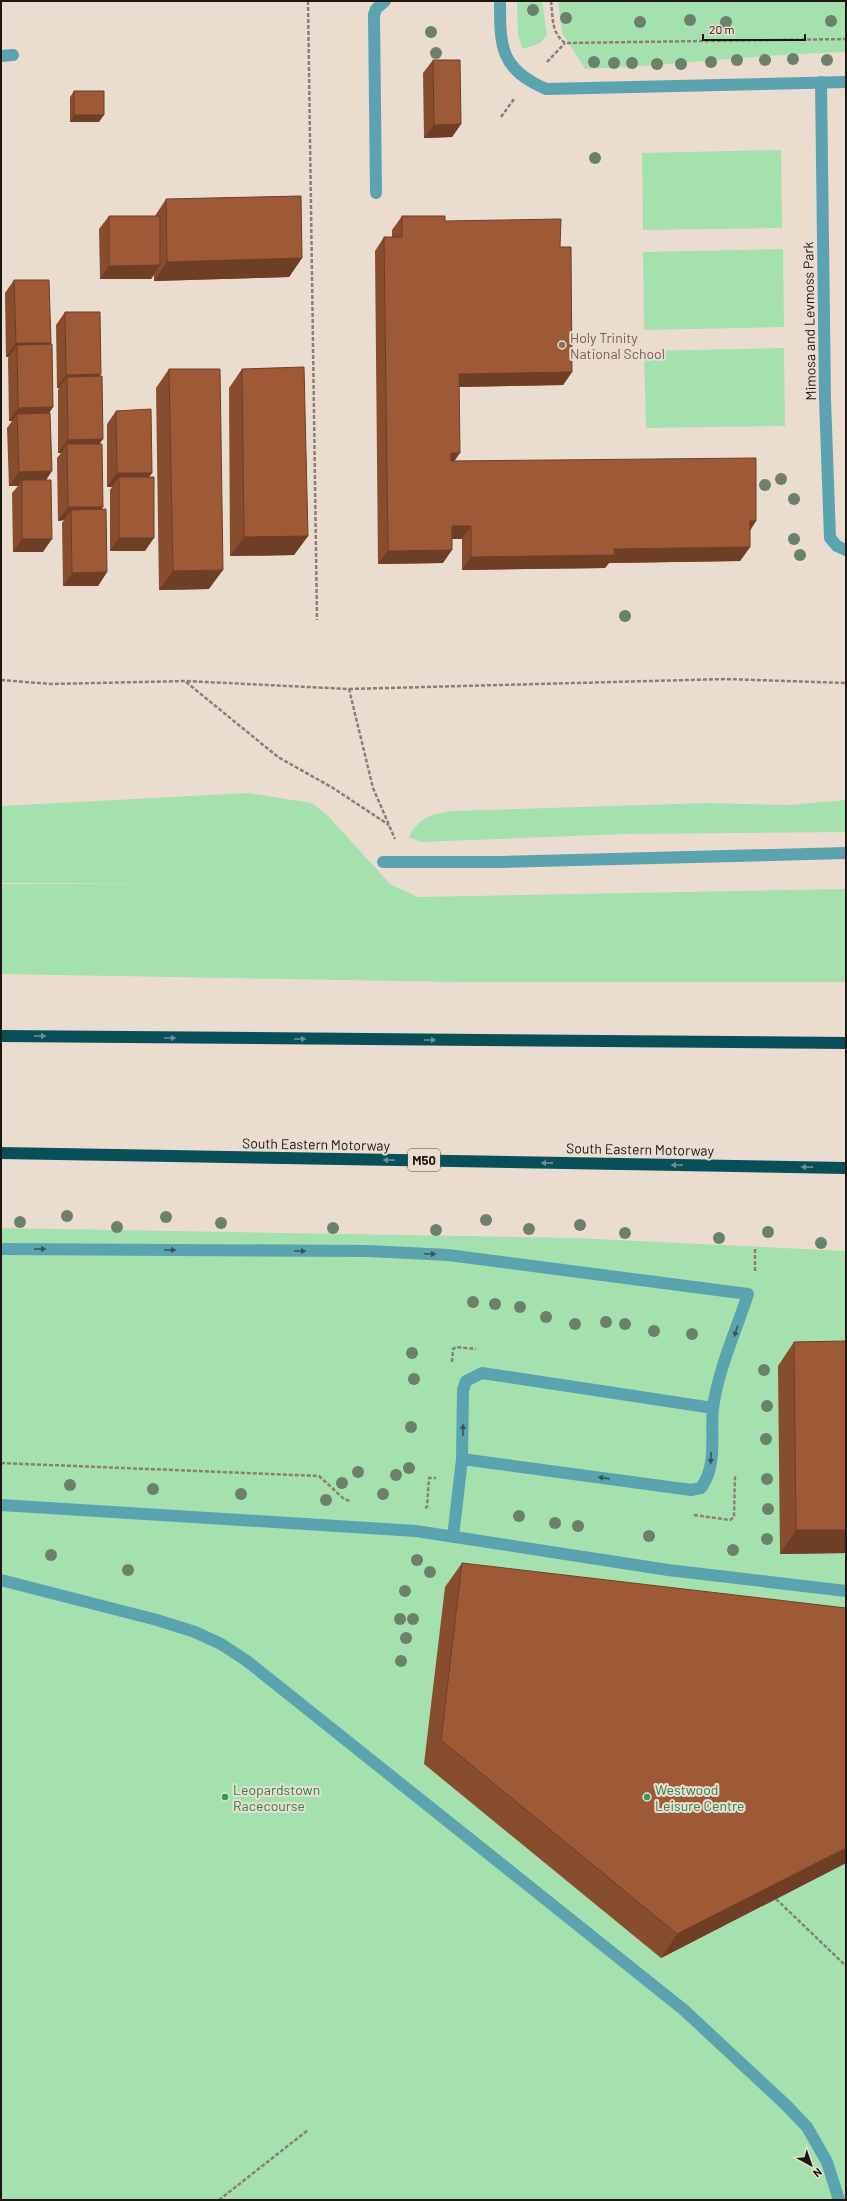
<svg xmlns="http://www.w3.org/2000/svg" width="847" height="2201" viewBox="0 0 847 2201" font-family="Barlow,sans-serif">
	<style>
		.green { fill: #a4e1af }
		.lines { fill: none; stroke-linecap: round; stroke-linejoin: round }
		.path { stroke: #8a7f77; stroke-width: 2.5; stroke-dasharray: 4 2; stroke-linecap: butt }
		.lane { stroke: #5ca3b0; stroke-width: 12 }
		.street { stroke: #5ca3b0; stroke-width: 12 }
		.highway { stroke: #084f59; stroke-width: 12 }
		.tree { fill: #6b8169 }
		.wall { fill: #884d2f }
		.shaded-wall { fill: #6f3e26 }
		.building { fill: #9e5937; stroke: #6f3e26 }
		.oneway { fill: #6e8e8f }
		.oneway2 { fill: #395659 }
		.education-dot { fill: #8d6e63; stroke: #ebdcd0; stroke-width: 1.5 }
		.leisure-dot { fill: #2e9e5b; stroke: #ebdcd0; stroke-width: 1.5 }
		.labels { text-anchor: middle; dominant-baseline: central; stroke-width: 4; stroke-linejoin: round; paint-order: stroke }
		.shield { fill: #ebdcd0; stroke: #5a524b; stroke-width: 1 }
		.shield-label { font-size: 13px; font-weight: bold; fill: #1c1712 }
		.street-label { font-size: 14px; fill: #1c1712; stroke: #ebdcd0 }
		.education-label { font-size: 14px; fill: #785e54; stroke: #ebdcd0; text-anchor: start }
		.leisure-label { font-size: 14px; fill: #27864d; stroke: #ebdcd0; text-anchor: start }
	</style>
	<rect width="100%" height="100%" fill="#ebdcd0"/>
	<path class="green" d="M 517,1 L 542,1 L 547,35 L 540,43 L 523,49 L 518,35 Z
		M 558,1 L 846,1 L 846,52 C 759,54 672,66 585,69 L 562,32 Z
		M 781,150 L 782,228 L 643,230 L 642,153 Z
		M 783,249 L 784,327 L 644,330 L 643,252 Z
		M 784,348 L 785,426 L 646,428 L 644,351 Z
		M 248,793 L 312,803 L 328,816 L 390,884 L 418,897 L 846,889 L 846,982 L 457,982 L 1,974 L 1,884 L 182,884 L 1,883 L 1,806 Z
		M 846,800 L 846,832 L 625,834 L 421,842 L 409,837 C 420,816 430,815 452,811 L 708,803 L 789,805 Z
		M 1,1228 L 575,1238 L 846,1251 L 846,2200 L 1,2200 Z"/>
	<g class="lines">
		<path class="path" d="M 308,1 L 317,620
			M 551,1 C 553,17 551,33 565,43 L 846,39
			M 547,62 L 565,43
			M 501,117 L 514,99
			M 1,680 L 51,684 L 186,681 L 349,689 L 373,788 L 395,839
			M 186,682 L 278,757 L 333,788 L 389,825
			M 349,689 L 726,679 L 846,683
			M 755,1249 L 755,1271
			M 452,1362 L 453,1349 L 456,1347 L 476,1349
			M 1,1463 L 319,1476 L 344,1499 L 350,1501
			M 425,1508 L 427,1507 L 429,1478 L 436,1478
			M 694,1515 L 730,1520 L 734,1517 L 735,1475
			M 776,1899 L 846,1966
			M 219,2200 L 308,2130"/>
		<path class="lane" d="M 1,56 L 13,55
			M 376,193 L 374,15 L 376,9 L 385,1
			M 383,862 L 499,862 L 846,853
			M 1,1249 L 369,1251 L 448,1255 L 748,1294 C 736,1331 718,1370 713,1408 C 710,1436 718,1464 701,1488 L 691,1490 L 462,1459 L 463,1390 L 466,1381 L 482,1373 L 713,1408
			M 1,1505 L 416,1531 L 668,1570 L 846,1591
			M 453,1537 L 462,1459
			M 1,1580 L 157,1620 L 195,1632 L 221,1644 L 247,1661 L 684,2010 L 786,2105 L 807,2127 L 827,2162 L 839,2200"/>
		<path class="street" d="M 500,1 C 500,47 500,69 546,89 L 846,82
			M 821,82 L 825,399 L 830,538 L 837,546 L 846,550"/>
		<path class="highway" d="M 1,1036 L 846,1043
			M 1,1153 L 846,1168"/>
	</g>
	<g class="tree">
		<circle cx="533" cy="10" r="6"/>
		<circle cx="566" cy="18" r="6"/>
		<circle cx="690" cy="20" r="6"/>
		<circle cx="831" cy="21" r="6"/>
		<circle cx="640" cy="22" r="6"/>
		<circle cx="726" cy="22" r="6"/>
		<circle cx="431" cy="32" r="6"/>
		<circle cx="436" cy="53" r="6"/>
		<circle cx="793" cy="59" r="6"/>
		<circle cx="737" cy="60" r="6"/>
		<circle cx="765" cy="60" r="6"/>
		<circle cx="827" cy="60" r="6"/>
		<circle cx="594" cy="62" r="6"/>
		<circle cx="711" cy="62" r="6"/>
		<circle cx="614" cy="63" r="6"/>
		<circle cx="632" cy="63" r="6"/>
		<circle cx="657" cy="64" r="6"/>
		<circle cx="681" cy="64" r="6"/>
		<circle cx="595" cy="158" r="6"/>
		<circle cx="781" cy="479" r="6"/>
		<circle cx="765" cy="485" r="6"/>
		<circle cx="794" cy="499" r="6"/>
		<circle cx="794" cy="539" r="6"/>
		<circle cx="800" cy="555" r="6"/>
		<circle cx="625" cy="616" r="6"/>
		<circle cx="67" cy="1216" r="6"/>
		<circle cx="166" cy="1217" r="6"/>
		<circle cx="486" cy="1220" r="6"/>
		<circle cx="20" cy="1222" r="6"/>
		<circle cx="221" cy="1223" r="6"/>
		<circle cx="580" cy="1225" r="6"/>
		<circle cx="117" cy="1227" r="6"/>
		<circle cx="333" cy="1228" r="6"/>
		<circle cx="529" cy="1229" r="6"/>
		<circle cx="436" cy="1230" r="6"/>
		<circle cx="768" cy="1232" r="6"/>
		<circle cx="625" cy="1233" r="6"/>
		<circle cx="719" cy="1238" r="6"/>
		<circle cx="821" cy="1243" r="6"/>
		<circle cx="473" cy="1302" r="6"/>
		<circle cx="495" cy="1304" r="6"/>
		<circle cx="520" cy="1307" r="6"/>
		<circle cx="546" cy="1317" r="6"/>
		<circle cx="606" cy="1322" r="6"/>
		<circle cx="575" cy="1324" r="6"/>
		<circle cx="625" cy="1324" r="6"/>
		<circle cx="654" cy="1331" r="6"/>
		<circle cx="692" cy="1334" r="6"/>
		<circle cx="412" cy="1353" r="6"/>
		<circle cx="764" cy="1370" r="6"/>
		<circle cx="414" cy="1379" r="6"/>
		<circle cx="767" cy="1406" r="6"/>
		<circle cx="411" cy="1427" r="6"/>
		<circle cx="766" cy="1439" r="6"/>
		<circle cx="409" cy="1468" r="6"/>
		<circle cx="358" cy="1472" r="6"/>
		<circle cx="396" cy="1475" r="6"/>
		<circle cx="767" cy="1479" r="6"/>
		<circle cx="342" cy="1483" r="6"/>
		<circle cx="70" cy="1485" r="6"/>
		<circle cx="153" cy="1489" r="6"/>
		<circle cx="241" cy="1494" r="6"/>
		<circle cx="383" cy="1494" r="6"/>
		<circle cx="326" cy="1500" r="6"/>
		<circle cx="768" cy="1509" r="6"/>
		<circle cx="519" cy="1516" r="6"/>
		<circle cx="555" cy="1523" r="6"/>
		<circle cx="578" cy="1526" r="6"/>
		<circle cx="649" cy="1536" r="6"/>
		<circle cx="767" cy="1539" r="6"/>
		<circle cx="733" cy="1550" r="6"/>
		<circle cx="51" cy="1555" r="6"/>
		<circle cx="417" cy="1560" r="6"/>
		<circle cx="128" cy="1570" r="6"/>
		<circle cx="430" cy="1572" r="6"/>
		<circle cx="405" cy="1591" r="6"/>
		<circle cx="400" cy="1619" r="6"/>
		<circle cx="413" cy="1619" r="6"/>
		<circle cx="406" cy="1638" r="6"/>
		<circle cx="401" cy="1661" r="6"/>
	</g>
	<path class="wall" d="M 433,60 L 461,124 L 452,137 L 424,138 L 423,73 Z
		M 74,91 L 99,122 L 70,122 L 70,97 Z
		M 166,199 L 302,258 L 289,277 L 154,281 L 154,275 L 151,279 L 100,279 L 99,229 L 109,216 L 155,216 Z
		M 402,216 L 445,221 L 560,247 L 572,372 L 563,385 L 459,387 L 454,461 L 756,521 L 750,531 L 750,547 L 740,561 L 609,563 L 605,568 L 462,570 L 462,539 L 452,539 L 443,563 L 378,564 L 375,251 L 384,237 L 392,237 L 392,230 Z
		M 14,280 L 51,343 L 49,345 L 53,407 L 49,413 L 46,480 L 43,552 L 13,552 L 12,493 L 18,486 L 9,486 L 7,428 L 12,421 L 9,421 L 8,358 L 9,357 L 6,357 L 5,293 Z
		M 65,312 L 100,376 L 100,444 L 103,507 L 101,509 L 107,572 L 98,586 L 63,586 L 62,523 L 64,520 L 58,521 L 57,458 L 61,453 L 58,453 L 58,390 L 59,388 L 57,388 L 56,325 Z
		M 169,369 L 209,589 L 159,590 L 156,388 Z
		M 242,369 L 308,536 L 294,555 L 230,556 L 229,388 Z
		M 116,411 L 152,473 L 149,477 L 145,551 L 110,551 L 110,490 L 112,487 L 107,487 L 107,424 Z
		M 794,1342 L 846,1553 L 780,1554 L 778,1366 Z
		M 462,1563 L 846,1863 L 661,1958 L 424,1764 L 445,1587 Z"/>
	<path class="shaded-wall" d="M 74,115 L 104,115 L 99,122 L 70,122 Z
		M 461,124 L 452,137 L 424,138 L 434,125 Z
		M 302,258 L 289,277 L 154,281 L 167,262 Z
		M 160,265 L 151,279 L 100,279 L 109,266 Z
		M 16,343 L 51,343 L 41,356 L 17,345 L 9,357 L 6,357 Z
		M 572,372 L 563,385 L 450,387 L 459,374 Z
		M 101,374 L 92,388 L 67,377 L 59,388 L 57,388 L 66,375 Z
		M 53,407 L 44,421 L 17,414 L 12,421 L 9,421 L 18,408 Z
		M 103,439 L 93,453 L 67,444 L 61,453 L 58,453 L 68,440 Z
		M 451,453 L 460,453 L 451,466 Z
		M 52,471 L 43,485 L 22,480 L 18,486 L 9,486 L 19,472 Z
		M 117,473 L 152,473 L 142,486 L 119,477 L 112,487 L 107,487 Z
		M 68,507 L 103,507 L 93,520 L 71,510 L 64,520 L 58,521 Z
		M 750,521 L 756,521 L 747,534 Z
		M 452,526 L 471,526 L 462,539 L 443,539 Z
		M 308,536 L 294,555 L 230,556 L 244,537 Z
		M 119,538 L 154,538 L 145,551 L 110,551 Z
		M 22,539 L 52,539 L 43,552 L 13,552 Z
		M 750,547 L 740,561 L 609,563 L 605,568 L 462,570 L 471,557 L 614,549 Z
		M 452,550 L 443,563 L 378,564 L 388,551 Z
		M 223,570 L 209,589 L 159,590 L 173,571 Z
		M 107,572 L 98,586 L 63,586 L 72,573 Z
		M 796,1530 L 846,1530 L 846,1553 L 780,1554 Z
		M 846,1848 L 846,1863 L 661,1958 L 677,1934 Z"/>
	<path class="building" d="M 433,60 L 460,60 L 461,124 L 434,125 Z
		M 74,91 L 104,91 L 104,115 L 74,115 Z
		M 301,196 L 302,258 L 167,262 L 166,199 Z
		M 109,216 L 160,216 L 160,265 L 109,266 Z
		M 402,216 L 445,216 L 445,221 L 561,219 L 560,247 L 571,247 L 572,372 L 459,374 L 460,453 L 451,453 L 451,461 L 756,458 L 756,521 L 750,521 L 750,547 L 614,549 L 615,555 L 471,557 L 471,526 L 452,526 L 452,550 L 388,551 L 384,237 L 402,237 Z
		M 14,280 L 49,280 L 51,343 L 16,343 Z
		M 65,312 L 100,312 L 101,374 L 66,375 Z
		M 52,344 L 53,407 L 18,408 L 17,345 Z
		M 304,367 L 308,536 L 244,537 L 242,369 Z
		M 169,369 L 220,369 L 223,570 L 173,571 Z
		M 102,376 L 103,439 L 68,440 L 67,377 Z
		M 151,409 L 152,473 L 117,473 L 116,411 Z
		M 50,413 L 52,471 L 19,472 L 17,414 Z
		M 67,444 L 102,444 L 103,507 L 68,507 Z
		M 119,477 L 154,477 L 154,538 L 119,538 Z
		M 22,480 L 51,480 L 52,539 L 22,539 Z
		M 106,509 L 107,572 L 72,573 L 71,510 Z
		M 846,1341 L 846,1530 L 796,1530 L 794,1342 Z
		M 462,1563 L 846,1608 L 846,1848 L 677,1934 L 441,1740 Z"/>
	<defs><path id="oneway-solid" d="M-6-.8H1V-3.2L6.5 0L1 3.2V.8H-6Z"/></defs>
	<g class="oneway">
		<use href="#oneway-solid" transform="translate(40 1036)"/>
		<use href="#oneway-solid" transform="translate(170 1038)"/>
		<use href="#oneway-solid" transform="translate(300 1039)"/>
		<use href="#oneway-solid" transform="translate(430 1040)"/>
		<use href="#oneway-solid" transform="translate(389 1160) rotate(-179)"/>
		<use href="#oneway-solid" transform="translate(547 1163) rotate(-179)"/>
		<use href="#oneway-solid" transform="translate(677 1165) rotate(-179)"/>
		<use href="#oneway-solid" transform="translate(807 1167) rotate(-179)"/>
	</g>
	<g class="oneway2">
		<use href="#oneway-solid" transform="translate(40 1249)"/>
		<use href="#oneway-solid" transform="translate(170 1250)"/>
		<use href="#oneway-solid" transform="translate(300 1251)"/>
		<use href="#oneway-solid" transform="translate(430 1254) rotate(2)"/>
		<use href="#oneway-solid" transform="translate(736 1331) rotate(108)"/>
		<use href="#oneway-solid" transform="translate(463 1430) rotate(-89)"/>
		<use href="#oneway-solid" transform="translate(711 1458) rotate(92)"/>
		<use href="#oneway-solid" transform="translate(604 1478) rotate(-172)"/>
	</g>
	<circle class="education-dot" cx="562" cy="345" r="4"/>
	<g class="leisure-dot">
		<circle cx="225" cy="1797" r="4"/>
		<circle cx="647" cy="1797" r="4"/>
	</g>
	<g class="labels">
		<rect class="shield" x="408" y="1149" width="32" height="22" rx="3"/>
		<g class="shield-label">
			<text x="424" y="1160">M50</text>
		</g>
		<g class="street-label">
			<text transform="translate(809 321) rotate(-91)">Mimosa and Levmoss Park</text>
			<text transform="translate(316 1144) rotate(1)">South Eastern Motorway</text>
			<text transform="translate(640 1149) rotate(1)">South Eastern Motorway</text>
		</g>
		<g class="education-label">
			<text x="570" y="337">Holy Trinity<tspan x="570" dy="16">National School</tspan></text>
		</g>
		<g class="leisure-label">
			<text x="233" y="1789">Leopardstown<tspan x="233" dy="16">Racecourse</tspan></text>
			<text x="655" y="1789">Westwood<tspan x="655" dy="16">Leisure Centre</tspan></text>
		</g>
	</g>
	<rect width="847" height="2201" fill="none" stroke="#1c1712" stroke-width="4"/>
	<g transform="translate(811 2165) rotate(140)" stroke="#ebdcd0" stroke-width="3" paint-order="stroke">
	<path d="M0-3L7 15L0 10L-7 15Z" fill="#1c1712"/>
	<text y="-6" font-size="11" font-weight="bold" text-anchor="middle" fill="#1c1712">N</text>
	</g>
	<path d="M703 34v6h102v-6" fill="none" stroke="#1c1712" stroke-width="2"/>
	<text x="709" y="34" font-size="12" fill="#1c1712" stroke="#ebdcd0" stroke-width="3" paint-order="stroke">20 m</text>
</svg>
